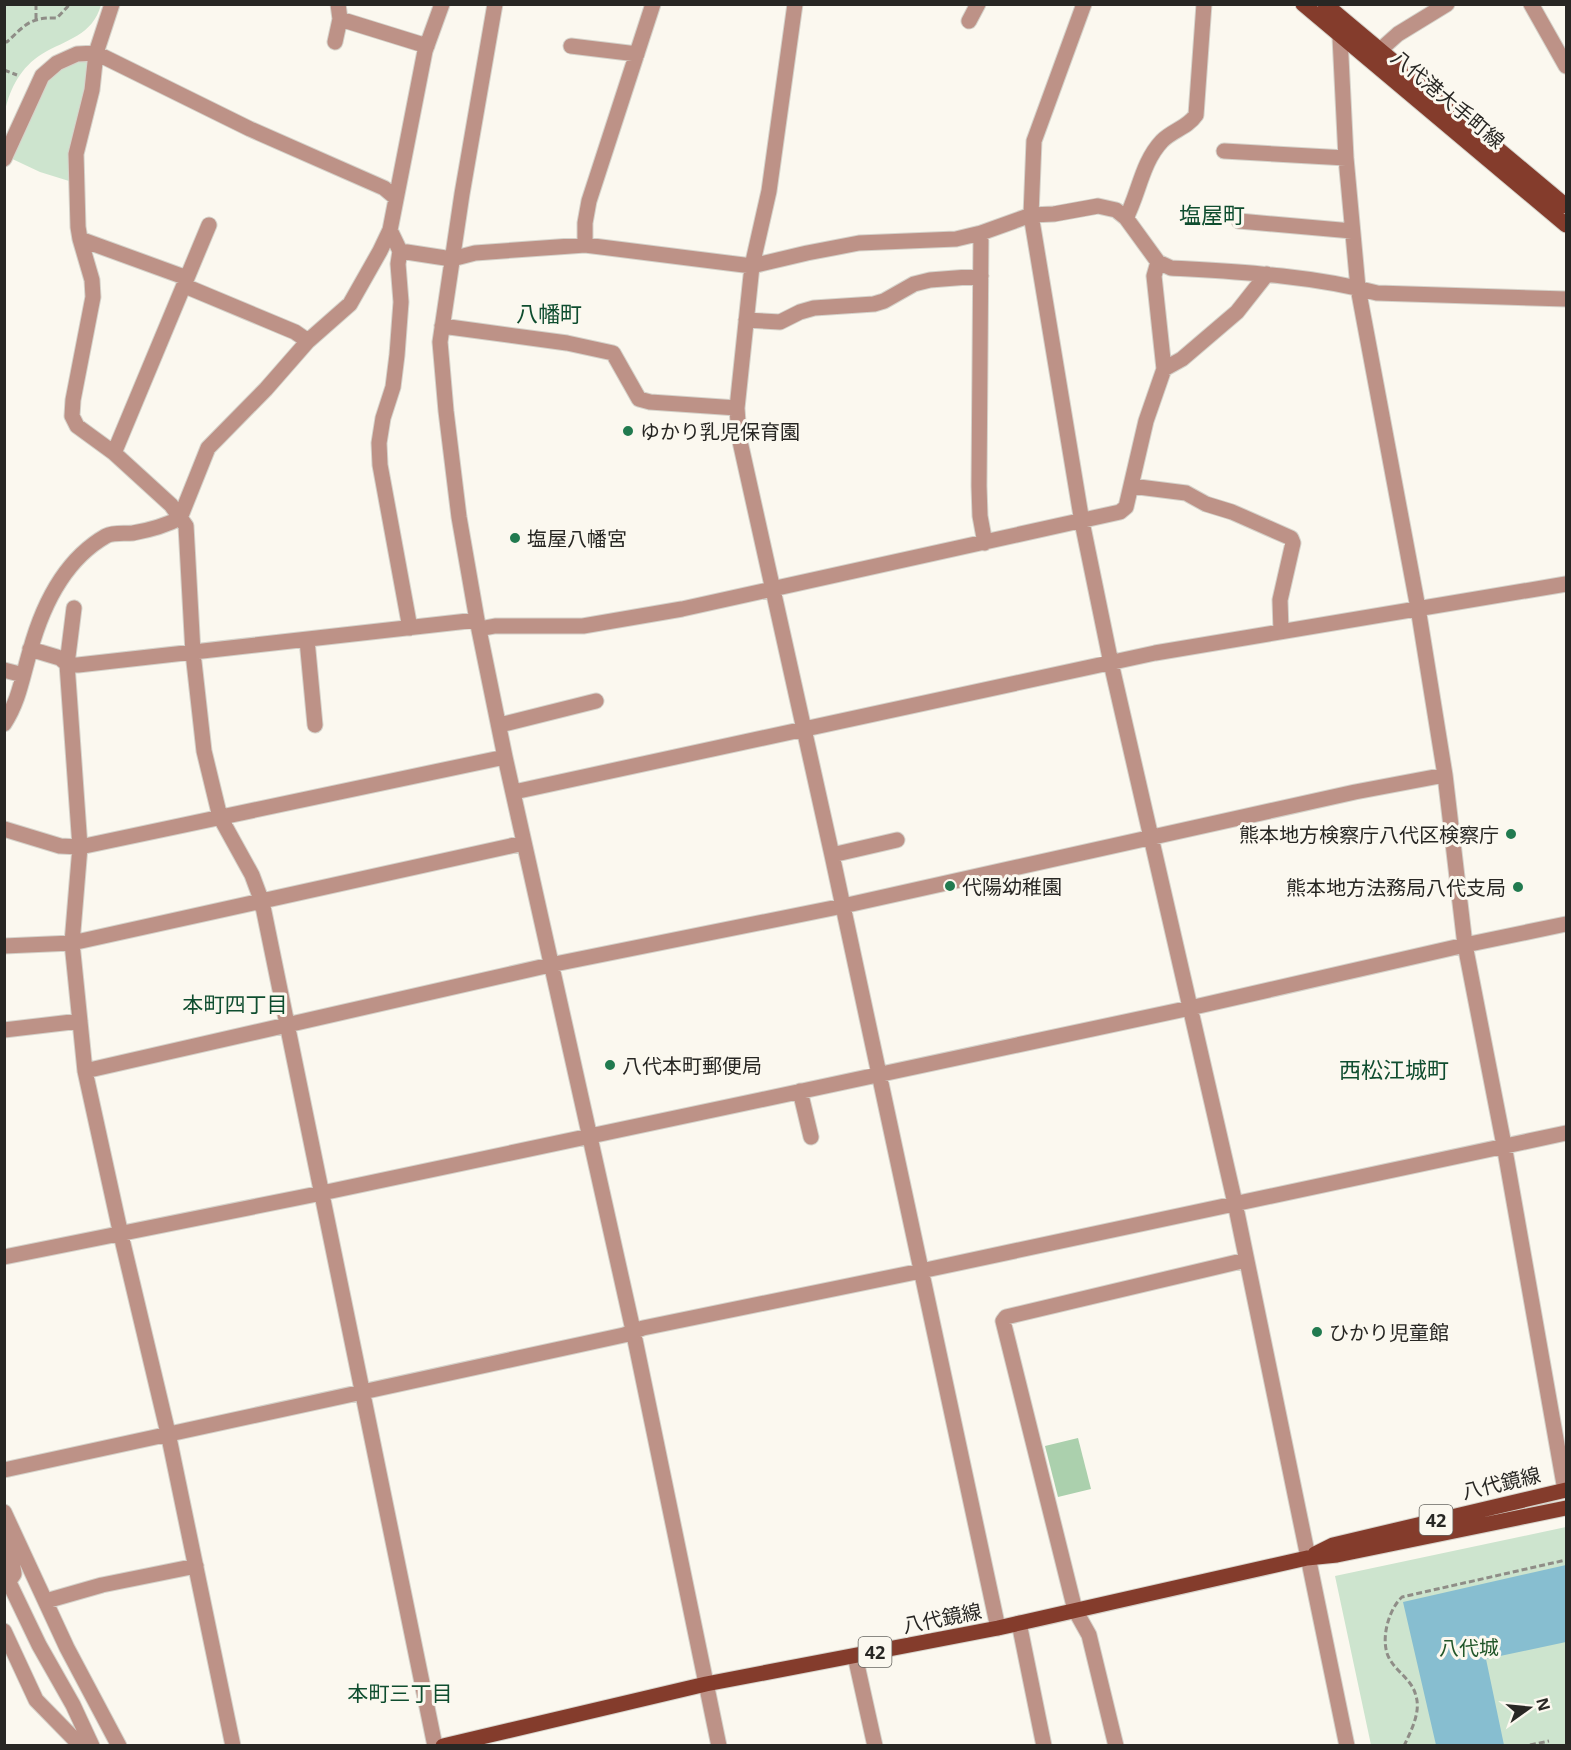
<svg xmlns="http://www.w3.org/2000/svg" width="1571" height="1750" viewBox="0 0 1571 1750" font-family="'Noto Sans','Noto Sans JP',sans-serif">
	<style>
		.green { fill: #cde4ce }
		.forest { fill: #abd0ad }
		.water { fill: #87bed0 }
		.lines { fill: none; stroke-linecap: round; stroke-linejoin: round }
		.minor-casing { stroke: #d5d2ca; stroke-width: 17 }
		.major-casing { stroke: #d5d2ca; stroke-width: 17 }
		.path { stroke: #8f8d87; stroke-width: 3; stroke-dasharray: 6 3; stroke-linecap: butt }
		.minor { stroke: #bd9287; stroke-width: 15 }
		.major { stroke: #843c2c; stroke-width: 15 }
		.poi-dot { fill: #217a4f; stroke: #fbf8ef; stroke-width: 2 }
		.labels { text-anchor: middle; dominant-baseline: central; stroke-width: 6; stroke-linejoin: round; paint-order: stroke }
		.shield { fill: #fbf8ef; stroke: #676661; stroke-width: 1.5 }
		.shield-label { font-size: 18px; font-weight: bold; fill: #282724 }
		.street-label { font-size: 20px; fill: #282724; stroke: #fbf8ef }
		.poi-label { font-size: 20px; fill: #282724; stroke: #fbf8ef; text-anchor: start }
		.park-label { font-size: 20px; fill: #22572a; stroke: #fbf8ef }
		.neighbourhood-label { font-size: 21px; fill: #0f4d2f; stroke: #fbf8ef }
		.quarter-label { font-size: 22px; fill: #0f4d2f; stroke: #fbf8ef }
	</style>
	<rect width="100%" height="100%" fill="#fbf8ef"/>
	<path class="green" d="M 5,4 L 101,5 C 92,36 67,39 42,54 C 21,67 10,88 5,111 Z
		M 96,53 L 71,150 L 69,181 L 40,172 L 6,156 L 35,88 L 77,54 Z
		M 1566,1527 L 1566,1745 L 1371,1745 L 1335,1576 Z"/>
	<path class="forest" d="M 1078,1438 L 1091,1489 L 1058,1497 L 1045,1446 Z"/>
	<path class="water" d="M 1566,1565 L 1566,1642 L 1486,1659 L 1504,1745 L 1436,1745 L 1403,1602 Z"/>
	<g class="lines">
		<g class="minor-casing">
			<path id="minor" d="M 112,4 L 96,53 L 92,90 L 76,154 L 78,227 L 80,239 L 187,278
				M 495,4 L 462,194 L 440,342 L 446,411 L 459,517 L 477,620 L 505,757 L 633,1330 L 719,1746
				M 795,4 L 769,191 L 752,266 L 737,408 L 739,437 L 832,855 L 998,1628
				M 1084,4 L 1034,141 L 1031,215 L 1082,522 L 1111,663 L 1235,1203 L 1347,1746
				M 1531,4 L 1566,66
				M 340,19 L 427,46
				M 969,21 L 978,4
				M 1345,26 L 1340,37 L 1346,158 L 1358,288 L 1418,608 L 1445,775 L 1465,945 L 1504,1145 L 1565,1490
				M 335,42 L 340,19 L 338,4
				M 571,46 L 637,54
				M 1379,51 L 1398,34 L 1447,4
				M 1224,151 L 1346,158
				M 4,159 L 42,76 L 57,63 L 77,54 L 96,53 L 250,129 L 384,188 L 396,198
				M 1126,218 C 1139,193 1142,162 1162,141 C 1173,130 1187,128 1196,115 L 1204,4
				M 1239,221 L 1352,231
				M 390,230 L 400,251 L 452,259 L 475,253 L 585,245 L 752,266 L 807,253 L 859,243 L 956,239 L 981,233 L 1031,215 L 1054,214 L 1098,206 L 1116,210 L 1126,218 L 1158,262 L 1171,268 C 1239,272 1310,275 1377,293 L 1566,299
				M 981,233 L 979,486 L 980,516 L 985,543
				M 80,239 L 92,280 L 93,297 L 73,400 L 72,416 L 77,426 L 114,453 L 171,505 L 186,526 L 193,653 L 204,751 L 220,817 L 252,875 L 262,902 L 435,1746
				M 585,245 L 585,223 L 589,201 L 653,4
				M 400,251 L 398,264 L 401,302 L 397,355 L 393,387 L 383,418 L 379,443 L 380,465 L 410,628
				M 185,286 L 295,332 L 308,341
				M 746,320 L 780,322 L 800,312 L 814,308 L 874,304 L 884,301 L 914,284 L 930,280 L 981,276
				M 442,326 L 567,343 L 613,353 L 639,399 L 650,402 L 737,408
				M 1164,369 L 1182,359 L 1237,312 L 1267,274
				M 114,453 L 209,225
				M 1131,486 L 1186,493 L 1206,504 L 1232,512 L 1291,538 L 1293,543 L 1280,600 L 1281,631
				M 74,608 L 67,664 L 80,847 L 72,943 L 85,1071 L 121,1235 L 168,1433 L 233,1746
				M 479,629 L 495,626 L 583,626 L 682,609 L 1120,512 L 1126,507 L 1146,421 L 1164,369 L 1154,276 L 1158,262
				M 307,640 L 315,725
				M 30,649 L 60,658 L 67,664 L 78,665 L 477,620
				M 4,670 L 23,675
				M 4,724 C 19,701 22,678 30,651 C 42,607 64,560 106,536 C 114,532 124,534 133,533 C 150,530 165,526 180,518 L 208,448 L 266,389 L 308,341 L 350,304 L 380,251 L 390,230 L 425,51 L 442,4
				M 500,725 L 596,701
				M 514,792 L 1155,653 L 1566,584
				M 4,829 L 60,846 L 80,847 L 505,757
				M 832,855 L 897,840
				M 4,946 L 72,943 L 524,843
				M 4,1030 L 80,1021
				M 85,1071 L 550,965 L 843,906 L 1355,792 L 1445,775
				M 800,1091 L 811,1137
				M 4,1257 L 322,1193 L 760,1100 L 1190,1008 L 1465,945 L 1566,924
				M 4,1470 L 624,1335 L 643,1328 L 921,1271 L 1566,1133
				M 4,1512 L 67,1648 L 119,1746
				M 6,1523 L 14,1574 L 9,1581
				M 4,1572 L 39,1645 L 73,1705 L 92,1746
				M 46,1601 L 102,1585 L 196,1566
				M 1019,1623 L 1044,1746
				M 4,1631 L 36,1700 L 81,1746
				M 855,1656 L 875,1746
				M 1116,1746 L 1089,1635 L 1075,1610 L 1003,1321 L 1006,1317 L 1246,1260"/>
		</g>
		<g class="major-casing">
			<path id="major" d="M 1303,4 L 1566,225
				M 1325,4 L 1566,206
				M 1315,1554 L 1333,1545 L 1566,1490
				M 443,1746 L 706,1684 L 998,1628 L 1307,1558 L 1337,1555 L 1566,1508"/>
		</g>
		<path class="path" d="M 36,4 L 36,19
			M 4,41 L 7,42 C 25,25 30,17 57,18 L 70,4
			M 4,70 L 17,75
			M 1530,1745 L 1549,1741
			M 1404,1746 C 1411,1731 1421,1712 1416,1696 C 1412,1679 1397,1673 1389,1658 C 1380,1641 1388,1610 1402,1597 L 1566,1560"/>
		<use href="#minor" class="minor"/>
		<use href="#major" class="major"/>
	</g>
	<g class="poi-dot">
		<circle cx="628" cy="431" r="6"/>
		<circle cx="515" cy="538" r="6"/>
		<circle cx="1511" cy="834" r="6"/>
		<circle cx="950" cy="886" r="6"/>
		<circle cx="1518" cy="887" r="6"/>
		<circle cx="610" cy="1065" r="6"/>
		<circle cx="1317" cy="1332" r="6"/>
	</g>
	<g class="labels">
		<g class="shield">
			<rect x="1419.5" y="1505" width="33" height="30" rx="4.5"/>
			<rect x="858.5" y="1637" width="33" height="30" rx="4.5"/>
		</g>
		<g class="shield-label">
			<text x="1436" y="1520">42</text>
			<text x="875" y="1652">42</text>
		</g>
		<g class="street-label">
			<text transform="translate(1448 99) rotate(40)">八代港大手町線</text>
			<text transform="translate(1501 1483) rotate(-13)">八代鏡線</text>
			<text transform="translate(942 1618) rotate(-11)">八代鏡線</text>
		</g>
		<g class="poi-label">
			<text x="640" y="431">ゆかり乳児保育園</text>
			<text x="527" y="538">塩屋八幡宮</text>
			<text x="1499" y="834" text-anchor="end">熊本地方検察庁八代区検察庁</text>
			<text x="962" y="886">代陽幼稚園</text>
			<text x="1506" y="887" text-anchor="end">熊本地方法務局八代支局</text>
			<text x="622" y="1065">八代本町郵便局</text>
			<text x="1329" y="1332">ひかり児童館</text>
		</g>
		<g class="park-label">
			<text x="1469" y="1647">八代城</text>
		</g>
		<g class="neighbourhood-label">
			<text x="235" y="1004">本町四丁目</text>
			<text x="400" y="1693">本町三丁目</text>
		</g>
		<g class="quarter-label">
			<text x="1212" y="214">塩屋町</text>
			<text x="549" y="313">八幡町</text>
			<text x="1394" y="1069">西松江城町</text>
		</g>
	</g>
	<rect width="1571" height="1750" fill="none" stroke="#282724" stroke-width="12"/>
	<g transform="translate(1529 1708) rotate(75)" stroke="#fbf8ef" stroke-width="4.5" paint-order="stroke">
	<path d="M0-4.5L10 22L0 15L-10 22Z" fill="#282724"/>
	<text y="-9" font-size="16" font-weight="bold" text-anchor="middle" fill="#282724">N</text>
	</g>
</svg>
